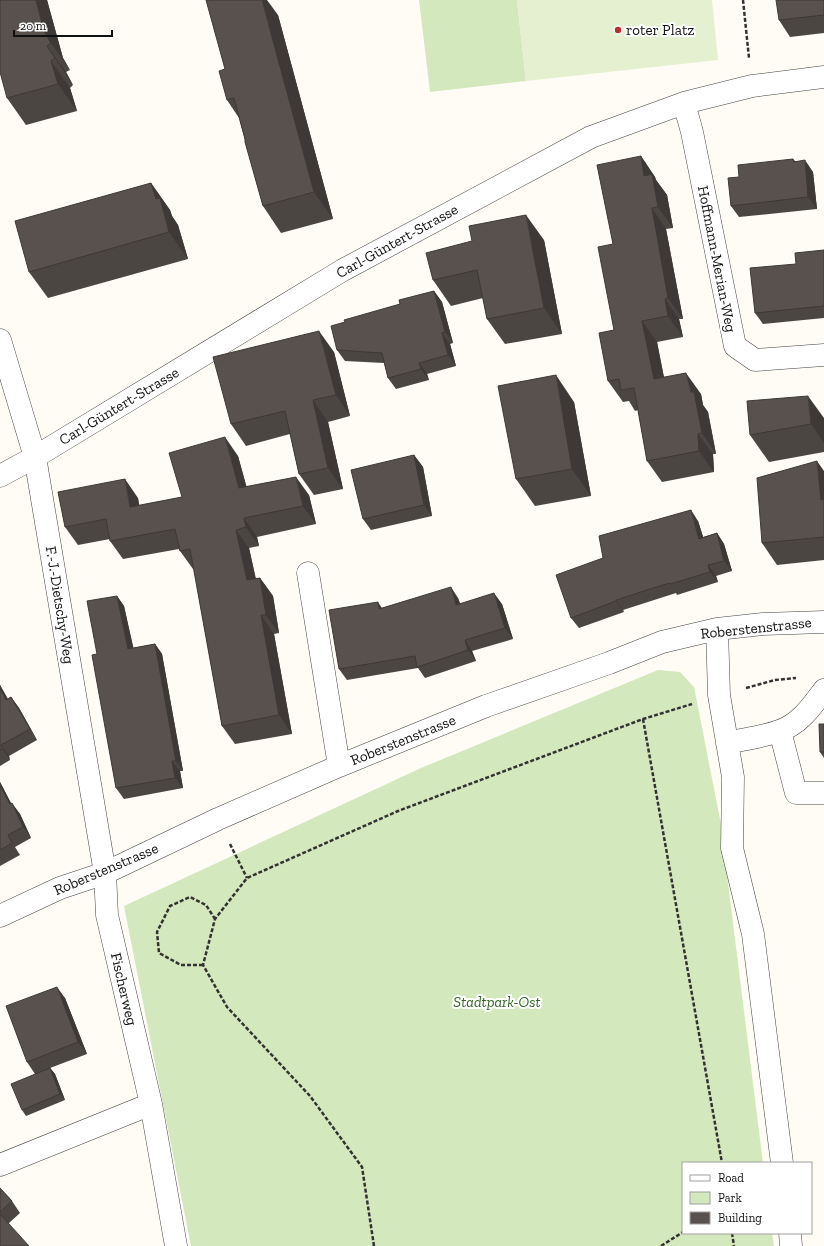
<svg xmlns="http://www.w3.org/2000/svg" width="824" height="1246" viewBox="0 0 824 1246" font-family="'Zilla Slab',serif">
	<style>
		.green { fill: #d4e8be }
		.pitch { fill: #e5f0d0 }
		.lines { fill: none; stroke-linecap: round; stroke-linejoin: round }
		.minor-casing { stroke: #434343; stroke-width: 23 }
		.path { stroke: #323232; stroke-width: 2.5; stroke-dasharray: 4 2; stroke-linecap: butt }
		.minor { stroke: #fff; stroke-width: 22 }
		.wall { fill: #4c4642 }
		.shaded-wall { fill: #3e3936 }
		.building { fill: #58514d; stroke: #3e3936 }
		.poi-dot { fill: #b92f37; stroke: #fff; stroke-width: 1.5 }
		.labels { text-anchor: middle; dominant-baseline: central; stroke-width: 4; stroke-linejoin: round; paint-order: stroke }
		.poi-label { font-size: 15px; fill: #101010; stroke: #fff; text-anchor: start }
		.street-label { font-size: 15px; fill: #101010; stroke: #fff }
		.park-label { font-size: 15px; font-style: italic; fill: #316523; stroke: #fff }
	</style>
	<rect width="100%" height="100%" fill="#fefcf4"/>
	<path class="green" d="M 419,0 L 517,0 L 526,81 L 430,92 Z
		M 658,670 L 680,672 L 694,687 L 722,829 L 725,859 L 763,1163 L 683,1163 L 683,1233 L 772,1233 L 774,1246 L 191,1246 L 124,906 L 421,768 Z"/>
	<path class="pitch" d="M 517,0 L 712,0 L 718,60 L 526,81 Z"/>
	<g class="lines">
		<g class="minor-casing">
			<path id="minor" d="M 684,103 L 692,132 L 735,346 L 755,360 L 824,355
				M 0,340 L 35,457 L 105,873 L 107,915 L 151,1104 L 176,1246
				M 0,476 L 35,457 L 343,270 L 591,137 L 684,103 L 752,86 L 824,77
				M 308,573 L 339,766
				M 717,629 L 719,695 L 733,777 L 732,848 L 753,934 L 782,1163
				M 780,731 L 796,793 L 824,793
				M 727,743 C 744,739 763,737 779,731 C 799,725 812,706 824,690
				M 0,916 L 60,888 L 105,873 L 218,819 L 339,766 L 486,706 L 609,663 L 662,642 L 717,629 L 763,624 L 824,622
				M 0,1165 L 151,1104
				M 790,1233 L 791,1246"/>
		</g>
		<path class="path" d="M 743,0 L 749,58
			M 746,688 L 775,680 L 796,678
			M 643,719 L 722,1163
			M 230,844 L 247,878
			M 203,965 L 181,965 L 159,953 L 157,932 L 170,906 L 190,897 L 206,905 L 215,919
			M 732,1233 L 734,1246
			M 374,1246 L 362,1167 L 310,1096 L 227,1007 L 203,965 L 215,919 L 247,878 L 398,811 L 643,719 L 692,704
			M 661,1246 L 683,1232"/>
		<use href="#minor" class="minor"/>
	</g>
	<path class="wall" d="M 0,0 L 47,0 L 63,58 L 70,70 L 66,72 L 73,85 L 70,88 L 77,111 L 26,125 L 7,98 Z
		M 824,0 L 824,33 L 790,37 L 779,20 Z
		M 278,15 L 333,219 L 281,233 L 263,206 L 239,118 L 227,100 L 225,69 Z
		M 641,156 L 655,177 L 656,180 L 667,195 L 673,228 L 666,229 L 683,319 L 679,319 L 683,337 L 657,342 L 664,377 L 701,394 L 703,405 L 708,412 L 716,454 L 713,454 L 714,472 L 662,482 L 647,461 L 638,410 L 635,411 L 629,401 L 623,402 L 608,381 L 614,330 L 613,244 Z
		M 793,159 L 795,161 L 813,172 L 817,209 L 739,217 L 731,206 L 739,177 Z
		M 151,183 L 170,210 L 172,216 L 178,225 L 188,259 L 48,298 L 29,272 Z
		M 544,240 L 562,334 L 505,344 L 487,319 L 483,298 L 451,306 L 433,280 Z
		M 824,250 L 824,318 L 763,324 L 755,313 L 796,264 Z
		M 434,291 L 442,302 L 453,343 L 450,344 L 456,366 L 427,374 L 429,380 L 396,389 L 388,378 L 384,363 L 345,361 L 337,350 L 400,304 Z
		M 334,352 L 350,416 L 328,422 L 343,489 L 314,495 L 299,474 L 290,434 L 246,446 L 231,424 Z
		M 574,402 L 591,496 L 535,506 L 516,479 Z
		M 824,418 L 824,452 L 769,462 L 750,435 Z
		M 414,455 L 423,467 L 432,516 L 371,530 L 363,519 Z
		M 238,456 L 246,486 L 309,495 L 316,524 L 257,537 L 259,546 L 249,548 L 256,579 L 260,578 L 273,596 L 279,633 L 274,634 L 292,734 L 235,744 L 222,726 L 194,569 L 193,569 L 180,551 L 179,549 L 123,559 L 110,541 L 110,539 L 78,545 L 65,527 L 138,498 L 139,506 L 182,497 Z
		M 824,471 L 824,560 L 777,565 L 762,543 Z
		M 698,521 L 703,537 L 717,533 L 724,544 L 732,571 L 716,576 L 718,582 L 677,595 L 676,593 L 623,610 L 624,612 L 579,628 L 571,618 L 603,558 Z
		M 117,596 L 124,606 L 133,648 L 155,644 L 162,654 L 183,771 L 180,771 L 183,788 L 124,799 L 116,788 L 97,654 Z
		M 458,598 L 460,603 L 502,604 L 513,639 L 472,651 L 476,661 L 425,678 L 418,668 L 347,680 L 339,669 L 382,608 Z
		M 0,685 L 8,699 L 11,697 L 19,708 L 37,740 L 9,756 L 10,760 L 0,766 Z
		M 824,724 L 824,758 L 820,752 Z
		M 0,782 L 11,803 L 20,814 L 31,838 L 15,847 L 20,855 L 0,866 Z
		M 65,998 L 87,1054 L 50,1068 L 55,1074 L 65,1100 L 26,1116 L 22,1110 L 35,1074 L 27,1062 Z
		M 0,1188 L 12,1201 L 20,1213 L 9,1223 L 0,1246 Z"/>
	<path class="shaded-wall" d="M 36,0 L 47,0 L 63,58 L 70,70 L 51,43 L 44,31 Z
		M 262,0 L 267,0 L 278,15 L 333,219 L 314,192 Z
		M 47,46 L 66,72 L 73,85 Z
		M 51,61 L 70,88 L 77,111 L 58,84 Z
		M 641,156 L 655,177 L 656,180 L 667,195 L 673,228 L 658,207 L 644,176 Z
		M 805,160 L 813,172 L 817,209 L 808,197 Z
		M 151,183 L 170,210 L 172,216 L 178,225 L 188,259 L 169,232 L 156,199 Z
		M 652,208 L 666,229 L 683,319 L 668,298 Z
		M 526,215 L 544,240 L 562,334 L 544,308 Z
		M 434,291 L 442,302 L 453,343 L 445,332 Z
		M 665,299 L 679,319 L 683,337 L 668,316 Z
		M 642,321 L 657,342 L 668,399 L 654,379 Z
		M 319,331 L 334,352 L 350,416 L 336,395 Z
		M 442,333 L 450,344 L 456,366 L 448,355 Z
		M 419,363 L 427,374 L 429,380 L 421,369 Z
		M 686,373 L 701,394 L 703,405 L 708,412 L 716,454 L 702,433 L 691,392 Z
		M 556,375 L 574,402 L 591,496 L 572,469 Z
		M 808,396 L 824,418 L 824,443 L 811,424 Z
		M 313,400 L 328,422 L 343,489 L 328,468 Z
		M 698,434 L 713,454 L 714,472 L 699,451 Z
		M 225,437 L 238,456 L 252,506 L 239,488 Z
		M 414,455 L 423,467 L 432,516 L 424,505 Z
		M 817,461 L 824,471 L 824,504 L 821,500 Z
		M 296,477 L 309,495 L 316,524 L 303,506 Z
		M 125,479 L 138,498 L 143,526 L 130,507 Z
		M 691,510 L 698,521 L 707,549 L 699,539 Z
		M 244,518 L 257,537 L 259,546 L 246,527 Z
		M 236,530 L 249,548 L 260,599 L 247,580 Z
		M 717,533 L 724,544 L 732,571 L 724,561 Z
		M 708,565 L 716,576 L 718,582 L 710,572 Z
		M 260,578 L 273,596 L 279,633 L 266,615 Z
		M 451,587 L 458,598 L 464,616 L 456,605 Z
		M 494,593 L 502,604 L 513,639 L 505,628 Z
		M 117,596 L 124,606 L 136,659 L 128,649 Z
		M 616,600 L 623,610 L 624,612 L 616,601 Z
		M 378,602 L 385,613 L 379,609 Z
		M 261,615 L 274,634 L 292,734 L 279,715 Z
		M 465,640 L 472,651 L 476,661 L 468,650 Z
		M 155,644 L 162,654 L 183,771 L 176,761 Z
		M 0,685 L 14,711 L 6,700 L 0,688 Z
		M 11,697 L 19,708 L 37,740 L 30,729 Z
		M 1,745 L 9,756 L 10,760 L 3,749 Z
		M 172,761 L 180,771 L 183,788 L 175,778 Z
		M 0,782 L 15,811 L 12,803 L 20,814 L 31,838 L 23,827 L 10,804 L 0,786 Z
		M 57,987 L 65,998 L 87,1054 L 78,1042 Z
		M 50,1068 L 55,1074 L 65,1100 L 60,1094 Z"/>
	<path class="building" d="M 0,0 L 36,0 L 44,31 L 51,43 L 47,46 L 55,58 L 51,61 L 58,84 L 7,98 L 0,72 Z
		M 206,0 L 262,0 L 314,192 L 263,206 L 245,142 L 245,139 L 234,98 L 227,100 L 219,71 L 225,69 Z
		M 776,0 L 824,0 L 824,15 L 779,20 Z
		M 641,156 L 644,176 L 652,174 L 658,207 L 652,208 L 668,298 L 665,299 L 668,316 L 642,321 L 654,379 L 686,373 L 691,392 L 694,392 L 702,433 L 698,434 L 699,451 L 647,461 L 634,388 L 621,390 L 619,379 L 608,381 L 599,333 L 614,330 L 598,247 L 613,244 L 597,165 Z
		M 793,159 L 794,162 L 805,160 L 808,197 L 731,206 L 728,178 L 739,177 L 738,165 Z
		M 151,183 L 156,199 L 160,198 L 169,232 L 29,272 L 15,221 Z
		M 526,215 L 544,308 L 487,319 L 477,270 L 433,280 L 426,253 L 472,241 L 469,226 Z
		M 824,250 L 824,306 L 755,313 L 750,268 L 796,264 L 795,253 Z
		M 434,291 L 445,332 L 442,333 L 448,355 L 419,363 L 421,369 L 388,378 L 382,353 L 337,350 L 331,326 L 345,322 L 344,320 L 400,304 L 399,300 Z
		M 319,331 L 336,395 L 313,400 L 328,468 L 299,474 L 285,411 L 231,424 L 213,357 Z
		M 556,375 L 572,469 L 516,479 L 498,386 Z
		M 808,396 L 811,424 L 750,435 L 747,401 Z
		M 225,437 L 239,488 L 296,477 L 303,506 L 244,518 L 246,527 L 236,530 L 247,580 L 260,578 L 266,615 L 261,615 L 279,715 L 222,726 L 190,549 L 180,551 L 175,529 L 110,541 L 106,519 L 65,527 L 58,492 L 125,479 L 130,507 L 182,497 L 169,453 Z
		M 414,455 L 424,505 L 363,519 L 351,470 Z
		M 817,461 L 821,500 L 824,499 L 824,537 L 762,543 L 757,478 Z
		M 691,510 L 699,539 L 717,533 L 724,561 L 708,565 L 710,572 L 670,584 L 669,583 L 616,600 L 616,601 L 571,618 L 556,575 L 603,558 L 599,536 Z
		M 451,587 L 456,605 L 494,593 L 505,628 L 465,640 L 468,650 L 417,667 L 415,656 L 339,669 L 329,610 L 378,602 L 379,609 Z
		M 117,596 L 128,649 L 155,644 L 176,761 L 172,761 L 175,778 L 116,788 L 92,655 L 97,654 L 87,601 Z
		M 0,688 L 6,700 L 11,697 L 30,729 L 1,745 L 3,749 L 0,750 Z
		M 819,724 L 824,724 L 824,752 L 820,752 Z
		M 0,786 L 10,804 L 12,803 L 23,827 L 8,835 L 12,843 L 0,850 Z
		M 57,987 L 78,1042 L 27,1062 L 6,1006 Z
		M 50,1068 L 60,1094 L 22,1110 L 11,1084 Z
		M 0,1188 L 12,1201 L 0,1212 Z
		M 0,1214 L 29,1246 L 0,1246 Z"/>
	<circle class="poi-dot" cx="618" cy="30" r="4"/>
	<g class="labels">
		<g class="poi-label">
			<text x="626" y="30">roter Platz</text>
		</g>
		<g class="street-label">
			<text transform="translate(397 241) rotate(-29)">Carl-Güntert-Strasse</text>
			<text transform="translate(717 259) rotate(79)">Hoffmann-Merian-Weg</text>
			<text transform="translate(119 406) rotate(-31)">Carl-Güntert-Strasse</text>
			<text transform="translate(60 605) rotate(81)">F.-J.-Dietschy-Weg</text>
			<text transform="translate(756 628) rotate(-6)">Roberstenstrasse</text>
			<text transform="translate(403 740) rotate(-22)">Roberstenstrasse</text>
			<text transform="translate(106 869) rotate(-23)">Roberstenstrasse</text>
			<text transform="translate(124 989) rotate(77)">Fischerweg</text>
		</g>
		<g class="park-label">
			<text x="497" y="1002">Stadtpark-Ost</text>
		</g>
	</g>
	<rect x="682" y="1162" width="130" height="72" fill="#ffffff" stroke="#9f9f9f"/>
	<rect x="690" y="1175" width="20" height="6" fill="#ffffff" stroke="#9f9f9f"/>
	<text x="718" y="1182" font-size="12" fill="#101010">Road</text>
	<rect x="690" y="1192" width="20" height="12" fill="#d4e8be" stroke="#9f9f9f"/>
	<text x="718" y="1202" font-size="12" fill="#101010">Park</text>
	<rect x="690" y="1212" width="20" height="12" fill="#58514d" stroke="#9f9f9f"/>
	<text x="718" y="1222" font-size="12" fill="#101010">Building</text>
	<path d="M14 30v6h98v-6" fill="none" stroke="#101010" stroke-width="2"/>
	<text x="20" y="30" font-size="12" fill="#101010" stroke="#ffffff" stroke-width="3" paint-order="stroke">20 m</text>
</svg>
